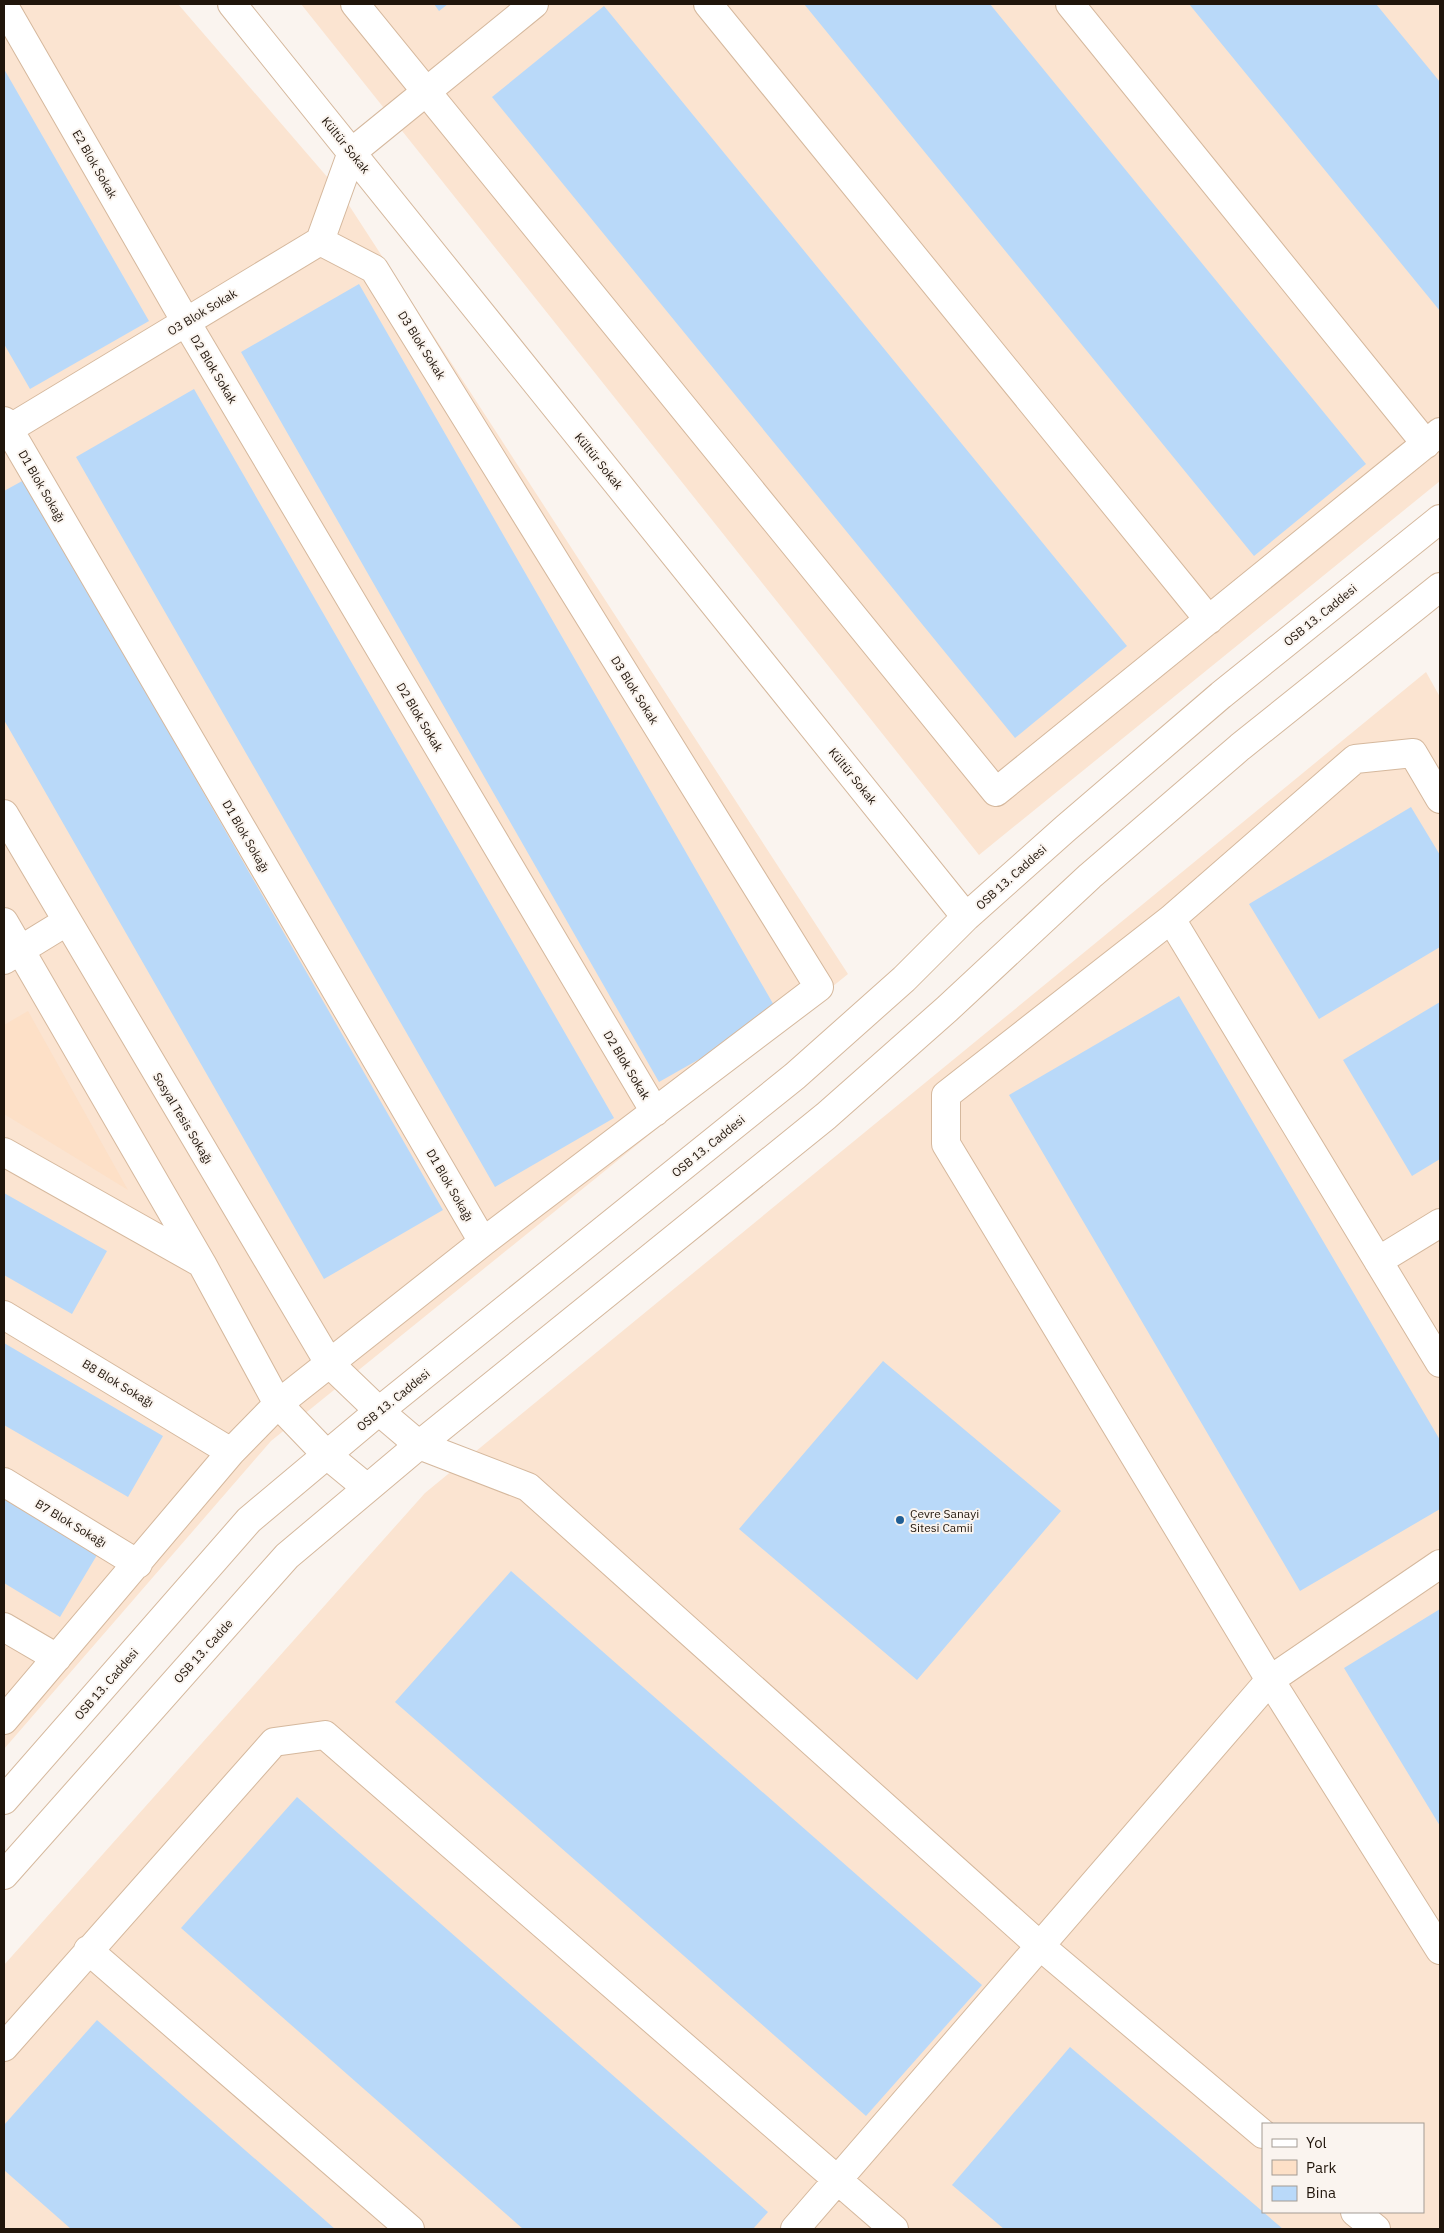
<svg xmlns="http://www.w3.org/2000/svg" width="1444" height="2233" viewBox="0 0 1444 2233" font-family="'IBM Plex Sans',sans-serif">
	<style>
		.built { fill: #fbe4d1; fill-rule: evenodd }
		.green { fill: #fde0c7 }
		.building { fill: #b9d9f9 }
		.lines { fill: none; stroke-linecap: round; stroke-linejoin: round }
		.minor-casing { stroke: #d5b89d; stroke-width: 30 }
		.minor { stroke: #fff; stroke-width: 28 }
		.poi-dot { fill: #205e95; stroke: #faf4ef; stroke-width: 2 }
		.labels { text-anchor: middle; dominant-baseline: central; stroke-width: 4; stroke-linejoin: round; paint-order: stroke }
		.street-label { font-size: 12px; fill: #20150b; stroke: #faf4ef }
		.poi-label { font-size: 12px; fill: #20150b; stroke: #faf4ef; text-anchor: start }
	</style>
	<rect width="100%" height="100%" fill="#faf4ef"/>
	<path class="built" d="M 4,4 L 178,4 L 341,193 L 848,974 L 271,1441 L 4,1749 Z
		M 301,4 L 1440,4 L 1440,481 L 979,855 Z
		M 1426,672 L 1440,697 L 1440,2229 L 4,2229 L 4,1965 L 425,1493 ZM 1263,2124 L 1423,2124 L 1423,2212 L 1263,2212 Z"/>
	<path class="green" d="M 28,1011 L 128,1190 L 4,1114 L 4,1025 Z"/>
	<path class="building" d="M 434,4 L 448,4 L 439,11 Z
		M 804,4 L 990,4 L 1366,464 L 1254,556 Z
		M 1189,4 L 1376,4 L 1440,82 L 1440,311 Z
		M 604,6 L 1127,646 L 1015,738 L 492,97 Z
		M 4,69 L 149,321 L 30,389 L 4,344 Z
		M 359,284 L 779,1014 L 659,1082 L 241,352 Z
		M 194,389 L 614,1118 L 495,1187 L 76,457 Z
		M 24,480 L 443,1210 L 324,1279 L 4,720 L 4,491 Z
		M 1411,807 L 1440,855 L 1440,947 L 1319,1019 L 1249,904 Z
		M 1179,996 L 1440,1440 L 1440,1509 L 1300,1591 L 1009,1095 Z
		M 1440,1002 L 1440,1159 L 1412,1176 L 1343,1060 Z
		M 4,1193 L 107,1251 L 72,1314 L 4,1275 Z
		M 4,1343 L 163,1436 L 128,1497 L 4,1425 Z
		M 883,1361 L 1061,1511 L 917,1680 L 739,1529 Z
		M 4,1499 L 97,1555 L 60,1617 L 4,1583 Z
		M 511,1571 L 982,1985 L 866,2116 L 395,1702 Z
		M 1440,1609 L 1440,1826 L 1344,1668 Z
		M 297,1797 L 768,2212 L 753,2229 L 523,2229 L 181,1928 Z
		M 97,2020 L 335,2229 L 71,2229 L 4,2170 L 4,2125 Z
		M 1070,2047 L 1283,2229 L 1004,2229 L 952,2185 Z"/>
	<g class="lines">
		<g class="minor-casing">
			<path id="minor" d="M 232,4 L 966,917
				M 355,4 L 996,792 L 1440,432
				M 708,4 L 1209,620
				M 1070,4 L 1426,444
				M 4,6 L 186,322 L 655,1112
				M 4,421 L 483,1242
				M 4,432 L 320,241 L 352,152 L 534,4
				M 1440,799 L 1413,753 L 1355,759 L 1171,919 L 946,1095 L 946,1144 L 1270,1680 L 1440,1950
				M 4,814 L 329,1363 L 379,1411 L 419,1445 L 528,1487 L 1039,1945 L 1263,2134
				M 1171,919 L 1440,1363
				M 4,922 L 202,1264 L 278,1404 L 327,1455 L 367,1488
				M 4,960 L 66,922
				M 4,1152 L 201,1263
				M 1378,1261 L 1440,1223
				M 4,1315 L 231,1452
				M 4,1482 L 138,1564
				M 4,1627 L 57,1658
				M 4,1720 L 231,1452 L 278,1404 L 483,1242 L 819,987 L 374,269 L 320,241
				M 4,1800 L 249,1520 L 379,1411 L 795,1076 L 904,979 L 966,917 L 1066,828 L 1221,695 L 1440,519
				M 4,1875 L 287,1556 L 419,1445 L 826,1116 L 947,1009 L 1090,876 L 1240,747 L 1440,587
				M 88,1950 L 410,2229
				M 4,2047 L 274,1742 L 325,1735 L 894,2229
				M 1355,2212 L 1376,2229
				M 795,2229 L 1270,1680 L 1440,1564"/>
		</g>
		<use href="#minor" class="minor"/>
	</g>
	<circle class="poi-dot" cx="900" cy="1520" r="5"/>
	<g class="labels">
		<g class="street-label">
			<text transform="translate(346 145) rotate(51)">Kültür Sokak</text>
			<text transform="translate(95 164) rotate(60)">E2 Blok Sokak</text>
			<text transform="translate(202 312) rotate(-31)">O3 Blok Sokak</text>
			<text transform="translate(422 345) rotate(58)">D3 Blok Sokak</text>
			<text transform="translate(214 369) rotate(59)">D2 Blok Sokak</text>
			<text transform="translate(599 461) rotate(51)">Kültür Sokak</text>
			<text transform="translate(42 486) rotate(60)">D1 Blok Sokağı</text>
			<text transform="translate(1320 615) rotate(-39)">OSB 13. Caddesi</text>
			<text transform="translate(635 690) rotate(58)">D3 Blok Sokak</text>
			<text transform="translate(420 717) rotate(59)">D2 Blok Sokak</text>
			<text transform="translate(853 776) rotate(51)">Kültür Sokak</text>
			<text transform="translate(246 836) rotate(60)">D1 Blok Sokağı</text>
			<text transform="translate(1011 877) rotate(-42)">OSB 13. Caddesi</text>
			<text transform="translate(627 1065) rotate(59)">D2 Blok Sokak</text>
			<text transform="translate(183 1118) rotate(59)">Sosyal Tesis Sokağı</text>
			<text transform="translate(708 1146) rotate(-39)">OSB 13. Caddesi</text>
			<text transform="translate(450 1185) rotate(60)">D1 Blok Sokağı</text>
			<text transform="translate(118 1383) rotate(31)">B8 Blok Sokağı</text>
			<text transform="translate(393 1400) rotate(-39)">OSB 13. Caddesi</text>
			<text transform="translate(71 1523) rotate(31)">B7 Blok Sokağı</text>
			<text transform="translate(203 1651) rotate(-48)">OSB 13. Cadde</text>
			<text transform="translate(106 1684) rotate(-49)">OSB 13. Caddesi</text>
		</g>
		<g class="poi-label">
			<text x="910" y="1513">Çevre Sanayi<tspan x="910" dy="14">Sitesi Camii</tspan></text>
		</g>
	</g>
	<rect width="1444" height="2233" fill="none" stroke="#20150b" stroke-width="10"/>
	<rect x="1262" y="2123" width="162" height="90" fill="#faf4ef" stroke="#a39b94"/>
	<rect x="1272" y="2139" width="25" height="8" fill="#ffffff" stroke="#a39b94"/>
	<text x="1306" y="2148" font-size="15" fill="#20150b">Yol</text>
	<rect x="1272" y="2160" width="25" height="15" fill="#fde0c7" stroke="#a39b94"/>
	<text x="1306" y="2173" font-size="15" fill="#20150b">Park</text>
	<rect x="1272" y="2186" width="25" height="15" fill="#b9d9f9" stroke="#a39b94"/>
	<text x="1306" y="2198" font-size="15" fill="#20150b">Bina</text>
</svg>
